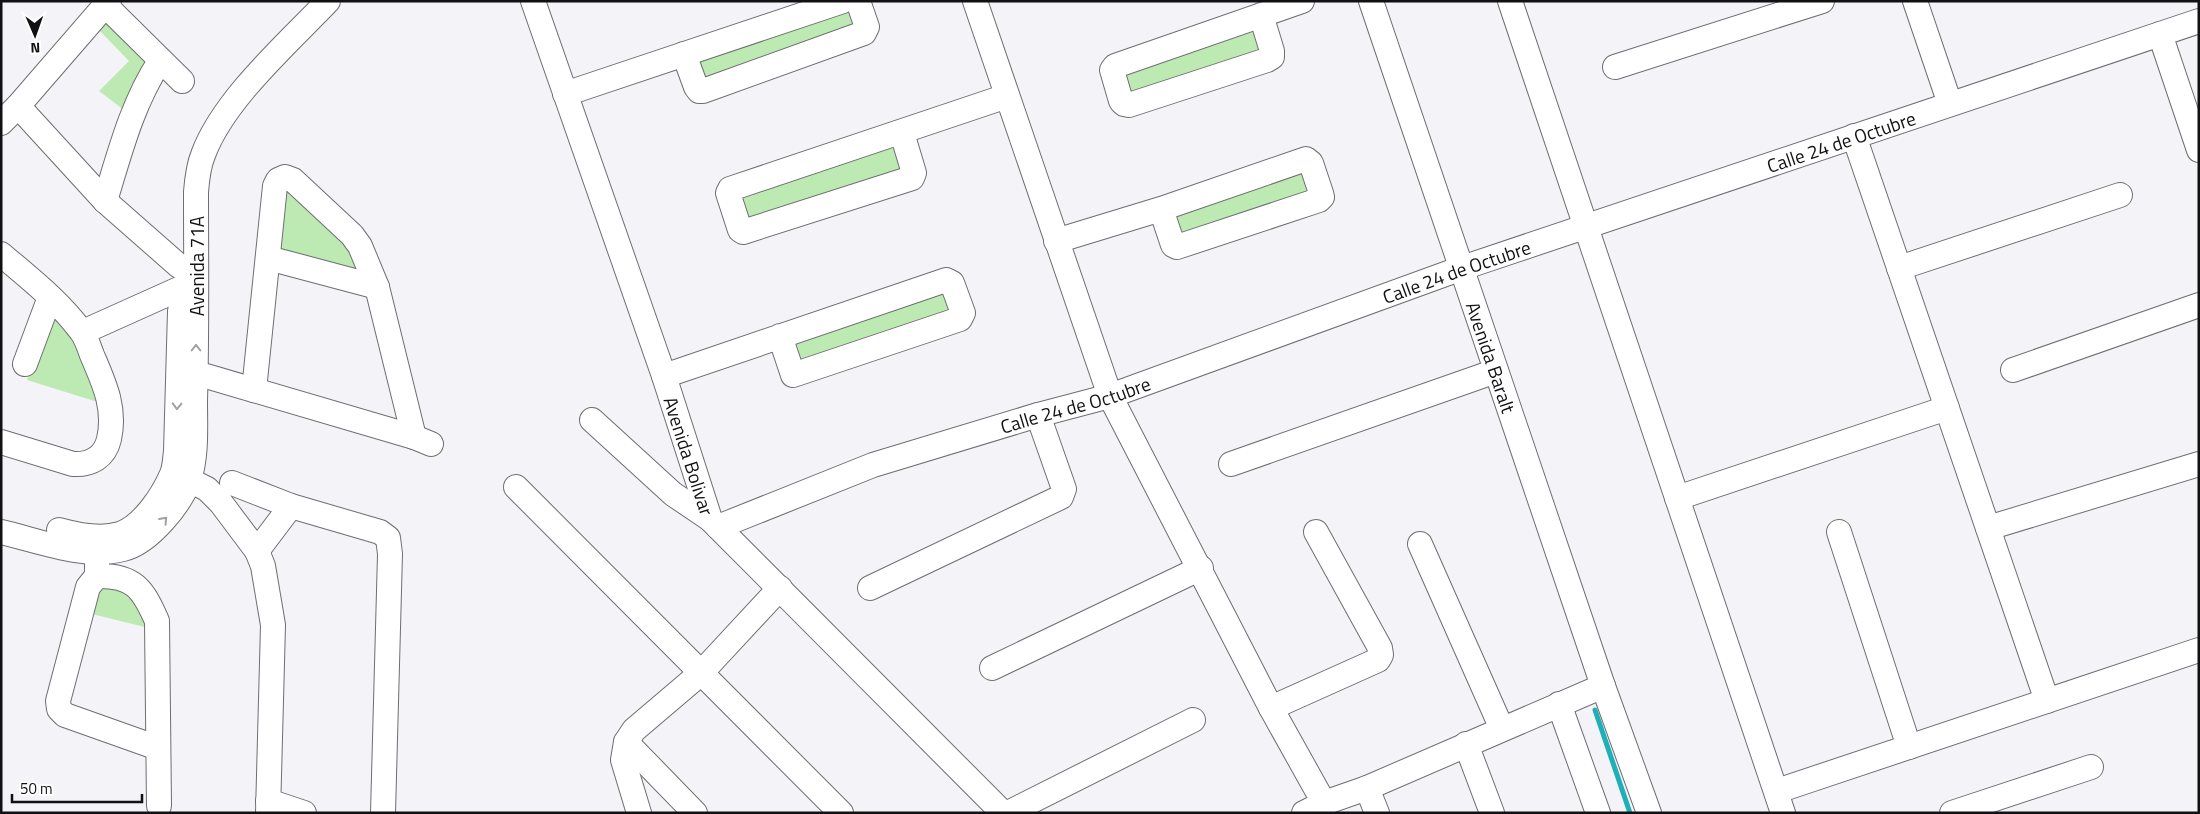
<svg xmlns="http://www.w3.org/2000/svg" width="2200" height="814" viewBox="0 0 2200 814" font-family="'Titillium Web',sans-serif">
	<style>
		.green { fill: #bde9b3 }
		.lines { fill: none; stroke-linecap: round; stroke-linejoin: round }
		.stream { stroke: #1eb0b9; stroke-width: 5 }
		.minor-casing { stroke: #6e6e72; stroke-width: 26 }
		.minor { stroke: #fff; stroke-width: 24 }
		.oneway { stroke: #a0a0a1 }
		.labels { text-anchor: middle; dominant-baseline: central; stroke-width: 4; stroke-linejoin: round; paint-order: stroke }
		.street-label { font-size: 19px; fill: #111113; stroke: #fff }
	</style>
	<rect width="100%" height="100%" fill="#f3f3f8"/>
	<path class="green" d="M 851,6 L 860,26 L 703,82 L 695,57 Z
		M 107,21 L 149,63 L 124,110 L 99,91 L 129,61 L 98,29 Z
		M 1256,24 L 1265,52 L 1128,96 L 1120,71 Z
		M 895,143 L 905,171 L 747,221 L 740,195 Z
		M 1305,170 L 1314,193 L 1177,241 L 1170,213 Z
		M 287,184 L 353,249 L 362,276 L 279,257 Z
		M 945,289 L 952,313 L 796,364 L 789,339 Z
		M 53,308 L 73,324 L 101,403 L 27,380 Z
		M 110,582 L 124,586 L 146,611 L 149,628 L 92,614 L 99,594 Z"/>
	<g class="lines">
		<path class="stream" d="M 1595,710 L 1630,813"/>
		<g class="minor-casing">
			<g id="minor">
				<path id="s1" d="M 533,1 L 664,376 L 710,519 L 1003,813"/>
				<path d="M 975,1 L 1110,396 L 1271,708 L 1324,803"/>
				<path id="s2" d="M 1371,1 L 1603,686 L 1649,813"/>
				<path d="M 1510,1 L 1783,813"/>
				<path d="M 1915,1 L 1950,104"/>
				<path d="M 105,5 L 182,81"/>
				<path d="M 1261,15 L 1272,51 L 1272,57 L 1267,60 L 1129,105 L 1124,104 L 1121,101 L 1112,70 L 1115,66 L 1302,1"/>
				<path d="M 2160,34 L 2199,150"/>
				<path d="M 684,54 L 696,87 L 699,91 L 703,91 L 864,33 L 867,27 L 858,1"/>
				<path d="M 1615,67 L 1822,1"/>
				<path d="M 565,94 L 843,1"/>
				<path d="M 18,106 L 105,201 L 179,266 L 196,268"/>
				<path d="M 1,123 L 18,106 L 109,1"/>
				<path d="M 902,133 L 914,173 L 912,178 L 743,232 L 740,230 L 728,193 L 730,189 L 1007,96"/>
				<path d="M 1854,136 L 2047,701"/>
				<path d="M 105,201 C 120,152 132,104 160,61"/>
				<path d="M 1056,241 L 1161,209 L 1306,159 L 1311,163 L 1321,193 L 1322,197 L 1319,200 L 1177,247 L 1173,245 L 1161,209"/>
				<path d="M 1,254 C 29,278 59,301 81,331 C 86,337 89,347 92,355 C 104,383 116,408 109,439 C 105,457 91,465 73,464 L 1,442"/>
				<path d="M 268,258 L 377,287"/>
				<path d="M 1899,268 L 2120,195"/>
				<path d="M 83,332 L 181,288 L 195,284"/>
				<path d="M 25,364 L 50,297"/>
				<path d="M 2013,370 L 2199,305"/>
				<path d="M 181,374 L 206,376 L 414,437 L 431,444"/>
				<path d="M 664,376 L 946,280 L 952,283 L 963,313 L 960,319 L 793,375 L 780,336"/>
				<path d="M 254,390 L 275,186 L 278,180 L 285,177 L 293,180 L 352,235 L 360,246 L 377,287 L 414,437"/>
				<path d="M 592,420 L 673,494 L 710,519"/>
				<path d="M 1231,464 L 1496,371"/>
				<path d="M 175,473 L 207,489 L 221,503 L 257,551 L 263,566 L 273,625 L 268,813"/>
				<path d="M 232,483 L 291,506 L 380,532 L 388,538 L 390,554 L 383,813"/>
				<path d="M 516,487 L 841,813"/>
				<path d="M 1677,498 L 1947,408"/>
				<path id="s3" d="M 718,527 L 873,465 L 1038,415 L 1110,396 L 1462,268 L 2199,21"/>
				<path d="M 1988,528 L 2199,464"/>
				<path d="M 59,530 C 77,535 101,540 120,534 C 143,526 163,495 172,474 C 175,467 175,458 176,451 L 180,311"/>
				<path d="M 1,532 C 40,541 83,559 123,549 C 149,543 181,504 189,480 C 197,455 195,426 195,401 C 197,331 196,262 196,192 C 197,180 198,167 203,155 C 223,100 287,44 328,1"/>
				<path d="M 1839,532 L 1909,747"/>
				<path d="M 97,539 L 97,576 C 134,575 143,589 157,621 L 159,806"/>
				<path d="M 1420,544 L 1502,729"/>
				<path d="M 257,551 L 291,506"/>
				<path d="M 97,576 L 88,587 L 58,701 L 59,709 L 65,715 L 158,748"/>
				<path d="M 870,588 L 1061,497 L 1064,489 L 1038,415"/>
				<path d="M 992,668 L 1201,568"/>
				<path d="M 1559,704 L 1598,813"/>
				<path d="M 1271,708 L 1378,660 L 1381,655 L 1380,648 L 1316,532"/>
				<path d="M 626,742 L 695,813"/>
				<path d="M 1466,744 L 1492,813"/>
				<path d="M 1367,788 L 1377,813"/>
				<path d="M 1777,791 L 2199,650"/>
				<path d="M 268,801 L 304,813"/>
				<path d="M 639,813 L 623,760 L 626,742 L 634,730 L 701,673 L 780,588"/>
				<path d="M 1008,813 L 1193,720"/>
				<path d="M 1304,813 L 1324,803 L 1367,788 L 1603,686"/>
				<path d="M 1952,813 L 2091,767"/>
			</g>
		</g>
		<use href="#minor" class="minor"/>
	</g>
	<defs><path id="oneway-chevron" d="M-2-3.5L2.5 0L-2 3.5" fill="none" stroke-width="1.6" stroke-linecap="round" stroke-linejoin="round" transform="scale(1.25)"/></defs>
	<g class="oneway">
		<use href="#oneway-chevron" transform="translate(196 348) rotate(-90)"/>
		<use href="#oneway-chevron" transform="translate(177 406) rotate(92)"/>
		<use href="#oneway-chevron" transform="translate(164 520) rotate(-48)"/>
	</g>
	<g class="labels">
		<g class="street-label">
			<text stroke="none"><textPath href="#s3" startOffset="1188">Calle 24 de Octubre</textPath></text>
			<text transform="translate(196 266) rotate(-90)">Avenida 71A</text>
			<text stroke="none"><textPath href="#s3" startOffset="782">Calle 24 de Octubre</textPath></text>
			<text stroke="none"><textPath href="#s2" startOffset="376">Avenida Baralt</textPath></text>
			<text stroke="none"><textPath href="#s3" startOffset="378">Calle 24 de Octubre</textPath></text>
			<text stroke="none"><textPath href="#s1" startOffset="481">Avenida Bolivar</textPath></text>
		</g>
	</g>
	<rect width="2200" height="814" fill="none" stroke="#111113" stroke-width="5"/>
	<g transform="translate(35 35) rotate(178)" stroke="#ffffff" stroke-width="4" paint-order="stroke">
	<path d="M0-4L9 19L0 12L-9 19Z" fill="#111113"/>
	<text y="-8" font-size="14" font-weight="bold" text-anchor="middle" fill="#111113">N</text>
	</g>
	<path d="M12 794v8h130v-8" fill="none" stroke="#111113" stroke-width="2.5"/>
	<text x="20" y="794" font-size="15" fill="#111113" stroke="#ffffff" stroke-width="4" paint-order="stroke">50 m</text>
</svg>
